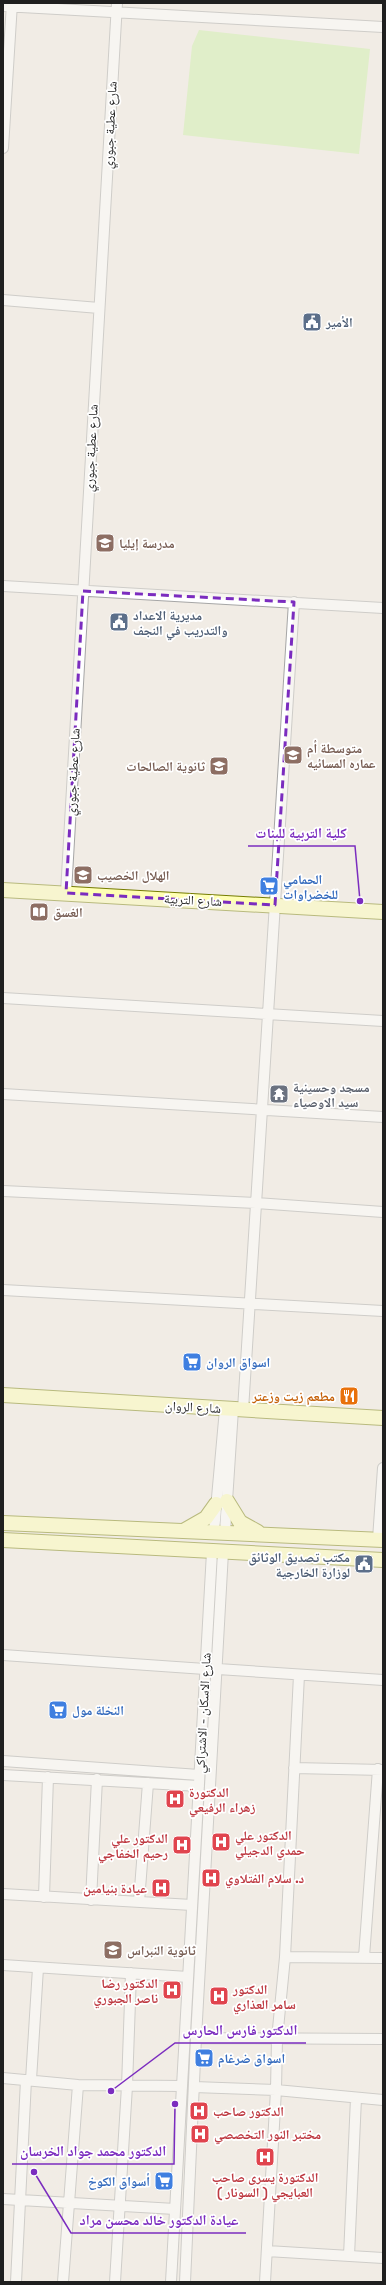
<svg xmlns="http://www.w3.org/2000/svg" width="386" height="2285" viewBox="0 0 386 2285" font-family="'Space Grotesk','Noto Naskh Arabic',sans-serif">
	<style>
		.grass { fill: #cdefa6 }
		.lines { fill: none; stroke-linecap: round; stroke-linejoin: round }
		.street-casing { stroke: #a6a6a6; stroke-width: 12 }
		.secondary-casing { stroke: #757c00; stroke-width: 16 }
		.street { stroke: #fff; stroke-width: 10 }
		.secondary { stroke: #ffffb4; stroke-width: 14 }
		.marked { fill: none; stroke: #7b2cbf; stroke-width: 3; stroke-dasharray: 8 5; stroke-linejoin: round }
		.labels { text-anchor: middle; dominant-baseline: central; stroke-width: 3.5; stroke-linejoin: round; paint-order: stroke }
		.street-label { font-size: 13px; fill: #1f1f1f; stroke: #fff }
		.service-label { font-size: 13px; font-weight: bold; fill: #4e5e75; stroke: #fff; text-anchor: start }
		.education-label { font-size: 13px; font-weight: bold; fill: #785e54; stroke: #fff; text-anchor: start }
		.shop-label { font-size: 13px; font-weight: bold; fill: #366cbe; stroke: #fff; text-anchor: start }
		.worship-label { font-size: 13px; font-weight: bold; fill: #5b616d; stroke: #fff; text-anchor: start }
		.food-label { font-size: 13px; font-weight: bold; fill: #c56008; stroke: #fff; text-anchor: end }
		.health-label { font-size: 13px; font-weight: bold; fill: #be3a42; stroke: #fff; text-anchor: start }
		.leader { fill: none; stroke: #7b2cbf; stroke-width: 1.5 }
		.callout-dot { fill: #7b2cbf; stroke: #fff; stroke-width: 1.5 }
		.callout-label { font-size: 14px; text-anchor: middle; font-weight: bold; fill: #7b2cbf; stroke: #fff; stroke-width: 3.5; stroke-linejoin: round; paint-order: stroke }
	</style>
	<rect width="100%" height="100%" fill="#f1ece5"/>
	<path class="grass" d="M 199,30 L 370,49 L 359,154 L 183,135 L 192,46 Z"/>
	<g class="lines">
		<g class="street-casing">
			<path id="street" d="M 3,6 L 383,27
				M 3,148 L 12,3
				M 3,300 L 99,308
				M 3,586 L 383,608
				M 66,893 L 117,3
				M 3,998 L 383,1021
				M 3,1094 L 383,1117
				M 3,1191 L 256,1203 L 383,1212
				M 3,1290 L 383,1311
				M 243,1410 L 294,602
				M 214,1531 L 225,1409
				M 225,1532 L 233,1409
				M 378,1539 L 383,1468
				M 3,1655 L 205,1669
				M 218,1669 L 383,1680
				M 3,1761 L 199,1775
				M 294,1768 L 383,1770
				M 3,1775 L 199,1786
				M 3,1894 L 192,1905
				M 44,1897 L 48,1777
				M 91,1900 L 97,1779
				M 139,1902 L 148,1783
				M 285,1957 L 383,1958
				M 364,1957 L 378,1769
				M 3,1965 L 188,1977
				M 196,2038 L 383,2039
				M 3,2078 L 78,2085 L 182,2086
				M 31,2080 L 38,1968
				M 194,2087 L 276,2090 L 383,2100
				M 3,2199 L 175,2209
				M 267,2251 L 383,2258
				M 349,2256 L 356,2098
				M 16,2282 L 26,2080
				M 63,2282 L 78,2085
				M 115,2282 L 127,2086 L 131,1973
				M 171,2282 L 212,1552
				M 185,2282 L 196,2038 L 223,1552
				M 265,2282 L 276,2090 L 277,2039 L 285,1957 L 299,1675"/>
		</g>
		<g class="secondary-casing">
			<path id="secondary" d="M 3,890 L 383,912
				M 3,1395 L 383,1418
				M 227,1501 L 240,1522 L 258,1532
				M 3,1523 L 383,1540
				M 185,1530 L 206,1518 L 216,1504
				M 3,1540 L 383,1560"/>
		</g>
		<use href="#street" class="street"/>
		<use href="#secondary" class="secondary"/>
	</g>
	<path d="M0 0H386V2285H0ZM 83,591 L 294,602 L 275,905 L 66,893 Z" fill="#f1ece5" fill-opacity=".55" fill-rule="evenodd"/>
	<path class="marked" d="M 83,591 L 294,602 L 275,905 L 66,893 Z"/>
	<defs>
		<g id="civic-square" transform="scale(1)"><rect x="-9" y="-9" width="18" height="18" rx="4" fill="#5c6f8a" stroke="#fff"/><path d="M-.6-6.5H3V-4.5H.6V-3L4-1V1h2V6H-6V1h2V-1L-.6-3ZM-1.2 2.5V6h2.4V2.5Z" fill="#fff"/></g>
		<g id="school-square" transform="scale(1)"><rect x="-9" y="-9" width="18" height="18" rx="4" fill="#8d6e63" stroke="#fff"/><path d="M0-5L7-2L0 1L-7-2ZM-4 1L0 2.5L4 1V4Q0 6-4 4Z" fill="#fff"/></g>
		<g id="supermarket-square" transform="scale(1)"><rect x="-9" y="-9" width="18" height="18" rx="4" fill="#3f7fe0" stroke="#fff"/><path d="M-6-5.5h2.5l.6 2H6L4.5 2H-2.5L-4.4-4H-6ZM-1.5 3.2a1.3 1.3 0 1 0 .1 0ZM3 3.2a1.3 1.3 0 1 0 .1 0Z" fill="#fff"/></g>
		<g id="library-square" transform="scale(1)"><rect x="-9" y="-9" width="18" height="18" rx="4" fill="#8d6e63" stroke="#fff"/><path d="M-6-4Q-3-5.5-.7-3.5V5Q-3 3-6 4ZM6-4Q3-5.5 .7-3.5V5Q3 3 6 4Z" fill="#fff"/></g>
		<g id="temple-square" transform="scale(1)"><rect x="-9" y="-9" width="18" height="18" rx="4" fill="#6b7280" stroke="#fff"/><path d="M0-6L5-2H3V0L6.5 2.5H4V6H1.5V3h-3V6H-4V2.5H-6.5L-3 0V-2H-5Z" fill="#fff"/></g>
		<g id="restaurant-square" transform="scale(1)"><rect x="-9" y="-9" width="18" height="18" rx="4" fill="#e8710a" stroke="#fff"/><path d="M-5-6h1v4h1v-4h1v4h1v-4h1v5L-1.5 .5V6h-2V.5L-5-1ZM5-6V6H3V1.5H1.5Q1.5-4 5-6Z" fill="#fff"/></g>
		<g id="hospital-square" transform="scale(1)"><rect x="-9" y="-9" width="18" height="18" rx="4" fill="#e0444e" stroke="#fff"/><path d="M-5-5h3v3.5h4V-5h3V5h-3V1.5h-4V5h-3Z" fill="#fff"/></g>
	</defs>
	<g fill-rule="evenodd">
		<use href="#civic-square" x="312" y="322"/>
		<use href="#school-square" x="105" y="543"/>
		<use href="#civic-square" x="119" y="622"/>
		<use href="#school-square" x="293" y="755"/>
		<use href="#school-square" x="219" y="766"/>
		<use href="#school-square" x="83" y="875"/>
		<use href="#supermarket-square" x="269" y="886"/>
		<use href="#library-square" x="39" y="912"/>
		<use href="#temple-square" x="279" y="1094"/>
		<use href="#supermarket-square" x="192" y="1362"/>
		<use href="#restaurant-square" x="349" y="1396"/>
		<use href="#civic-square" x="364" y="1564"/>
		<use href="#supermarket-square" x="58" y="1710"/>
		<use href="#hospital-square" x="175" y="1799"/>
		<use href="#hospital-square" x="221" y="1842"/>
		<use href="#hospital-square" x="182" y="1845"/>
		<use href="#hospital-square" x="211" y="1878"/>
		<use href="#hospital-square" x="161" y="1888"/>
		<use href="#school-square" x="113" y="1950"/>
		<use href="#hospital-square" x="172" y="1990"/>
		<use href="#hospital-square" x="219" y="1996"/>
		<use href="#supermarket-square" x="204" y="2058"/>
		<use href="#hospital-square" x="199" y="2111"/>
		<use href="#hospital-square" x="200" y="2134"/>
		<use href="#hospital-square" x="265" y="2157"/>
		<use href="#supermarket-square" x="164" y="2181"/>
	</g>
	<g class="labels">
		<g class="street-label">
			<text transform="translate(110 125) rotate(-87)">شارع عطية جبوري</text>
			<text transform="translate(91 448) rotate(-87)">شارع عطية جبوري</text>
			<text transform="translate(73 772) rotate(-87)">شارع عطية جبوري</text>
			<text transform="translate(193 900) rotate(3)">شارع التربية</text>
			<text transform="translate(193 1407) rotate(3)">شارع الروان</text>
			<text transform="translate(203 1713) rotate(-87)">شارع الاسكان - الاشتراكي</text>
		</g>
		<g class="service-label">
			<text x="326" y="322">الأمير</text>
			<text x="133" y="615">مديرية الاعداد<tspan x="133" dy="15">والتدريب في النجف</tspan></text>
			<text x="350" y="1557" text-anchor="end">مكتب تصديق الوثائق<tspan x="350" dy="15">لوزارة الخارجية</tspan></text>
		</g>
		<g class="education-label">
			<text x="119" y="543">مدرسة إيليا</text>
			<text x="307" y="748">متوسطة أم<tspan x="307" dy="15">عماره المسائيه</tspan></text>
			<text x="205" y="766" text-anchor="end">ثانوية الصالحات</text>
			<text x="97" y="875">الهلال الخصيب</text>
			<text x="53" y="912">الغسق</text>
			<text x="127" y="1950">ثانوية النبراس</text>
		</g>
		<g class="shop-label">
			<text x="283" y="879">الحمامي<tspan x="283" dy="15">للخضراوات</tspan></text>
			<text x="206" y="1362">اسواق الروان</text>
			<text x="72" y="1710">النخلة مول</text>
			<text x="218" y="2058">اسواق ضرغام</text>
			<text x="150" y="2181" text-anchor="end">أسواق الكوخ</text>
		</g>
		<g class="worship-label">
			<text x="293" y="1087">مسجد وحسينية<tspan x="293" dy="15">سيد الاوصياء</tspan></text>
		</g>
		<g class="food-label">
			<text x="335" y="1396">مطعم زيت وزعتر</text>
		</g>
		<g class="health-label">
			<text x="189" y="1792">الدكتورة<tspan x="189" dy="15">زهراء الرفيعي</tspan></text>
			<text x="235" y="1835">الدكتور علي<tspan x="235" dy="15">حمدي الدجيلي</tspan></text>
			<text x="168" y="1838" text-anchor="end">الدكتور علي<tspan x="168" dy="15">رحيم الخفاجي</tspan></text>
			<text x="225" y="1878">د. سلام الفتلاوي</text>
			<text x="147" y="1888" text-anchor="end">عيادة بنيامين</text>
			<text x="158" y="1983" text-anchor="end">الدكتور رضا<tspan x="158" dy="15">ناصر الجبوري</tspan></text>
			<text x="233" y="1989">الدكتور<tspan x="233" dy="15">سامر العذاري</tspan></text>
			<text x="213" y="2111">الدكتور صاحب</text>
			<text x="214" y="2134">مختبر النور التخصصي</text>
			<text x="265" y="2177" text-anchor="middle">الدكتورة يسرى صاحب<tspan x="265" dy="15">العبايجي ( السونار )</tspan></text>
		</g>
	</g>
	<path class="leader" d="M360 901L355 846H248M111 2091L175 2043H306M175 2104L174 2164H12M34 2172L71 2233H246"/>
	<g class="callout-dot">
		<circle cx="360" cy="901" r="4"/>
		<circle cx="111" cy="2091" r="4"/>
		<circle cx="175" cy="2104" r="4"/>
		<circle cx="34" cy="2172" r="4"/>
	</g>
	<g class="callout-label">
		<text x="301" y="838">كلية التربية للبنات</text>
		<text x="240" y="2035">الدكتور فارس الحارس</text>
		<text x="93" y="2156">الدكتور محمد جواد الخرسان</text>
		<text x="159" y="2225">عيادة الدكتور خالد محسن مراد</text>
	</g>
	<rect width="386" height="2285" fill="none" stroke="#1f1f1f" stroke-width="8"/>
</svg>
